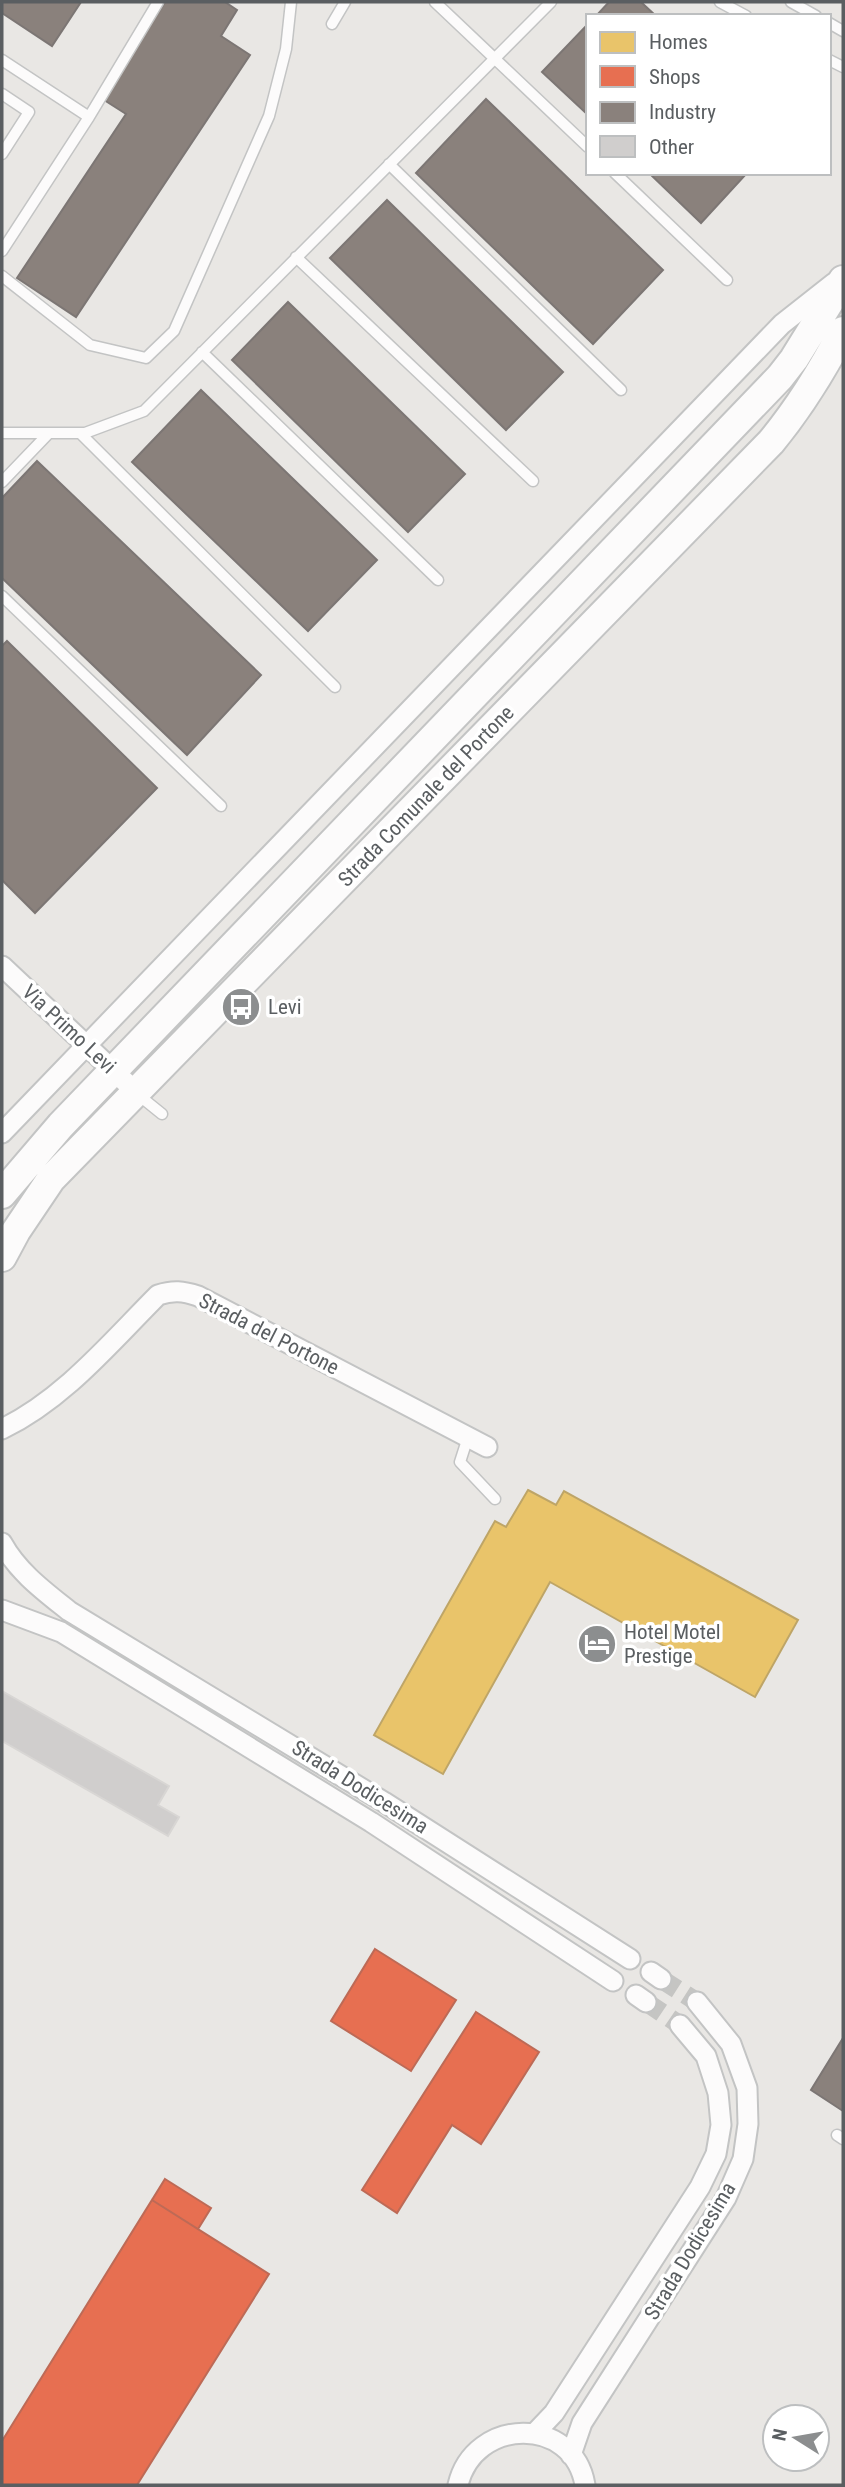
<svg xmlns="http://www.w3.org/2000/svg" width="845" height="2487" viewBox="0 0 845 2487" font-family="'Roboto Condensed',sans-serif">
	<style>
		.homes { fill: #e9c46a; stroke: #bea567; stroke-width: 2 }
		.shops { fill: #e76f51; stroke: #bd6a56; stroke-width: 2 }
		.industry { fill: #8a817c; stroke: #7c7674; stroke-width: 2 }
		.building { fill: #d0cecd; stroke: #d8d6d4; stroke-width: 2 }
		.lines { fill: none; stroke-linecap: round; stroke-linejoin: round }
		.street-tunnel { stroke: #c5c5c3; stroke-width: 19; stroke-dasharray: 19 10; stroke-linecap: butt }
		.lane-casing { stroke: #c3c4c4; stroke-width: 13 }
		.street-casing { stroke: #c3c4c4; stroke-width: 23 }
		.secondary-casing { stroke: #c3c4c4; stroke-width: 32 }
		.lane { stroke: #fcfbfb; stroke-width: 10 }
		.street { stroke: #fcfbfb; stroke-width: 19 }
		.secondary { stroke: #fcfbfb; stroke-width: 28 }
		.labels { text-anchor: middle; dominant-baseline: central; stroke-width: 7; stroke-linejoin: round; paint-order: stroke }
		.street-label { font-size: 21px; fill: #5a5e61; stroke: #fff }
		.poi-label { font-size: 21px; fill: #5a5e61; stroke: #fff; text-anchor: start }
	</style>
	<rect width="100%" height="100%" fill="#e9e7e4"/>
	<path class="homes" d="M 528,1490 L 556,1505 L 564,1491 L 798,1620 L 755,1697 L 550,1582 L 443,1774 L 374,1735 L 495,1521 L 506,1527 Z"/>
	<path class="shops" d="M 375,1949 L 456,2000 L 411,2071 L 331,2021 Z
		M 476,2012 L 539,2052 L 481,2144 L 452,2125 L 397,2213 L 362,2190 Z
		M 165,2179 L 211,2208 L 198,2229 L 152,2200 Z
		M 152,2200 L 269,2274 L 137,2485 L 2,2485 L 2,2441 Z"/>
	<path class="industry" d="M 2,2 L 81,2 L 52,46 L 2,13 Z
		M 165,2 L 225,2 L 237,10 L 221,36 L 250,55 L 76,317 L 17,278 L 126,114 L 101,98 Z
		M 609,2 L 641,2 L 656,16 L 596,16 Z
		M 588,24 L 588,115 L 542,72 Z
		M 486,99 L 663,270 L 593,344 L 416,173 Z
		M 649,173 L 747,173 L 701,223 Z
		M 387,200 L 563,372 L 506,430 L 330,258 Z
		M 288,302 L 465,474 L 408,532 L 232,360 Z
		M 201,390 L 377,560 L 308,631 L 132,462 Z
		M 37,461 L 261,675 L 187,755 L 2,578 L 2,498 Z
		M 7,641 L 157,788 L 35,913 L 2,880 L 2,646 Z
		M 843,2038 L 843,2111 L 811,2090 Z"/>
	<path class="building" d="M 2,1691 L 169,1786 L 158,1805 L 179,1817 L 168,1836 L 2,1741 Z"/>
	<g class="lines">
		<path class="street-tunnel" d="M 661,1979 L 697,2002
			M 646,2002 L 680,2025"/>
		<g class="lane-casing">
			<path id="lane" d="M 435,2 L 588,147
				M 720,2 L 746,16
				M 791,2 L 816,16
				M 829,23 L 843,31
				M 332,24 L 345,2
				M 2,60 L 89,117 L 2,251
				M 829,60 L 843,67
				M 2,94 L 29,112 L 2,154
				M 89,117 L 158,2
				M 389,164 L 621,390
				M 615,173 L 727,280
				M 296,257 L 533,481
				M 2,276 L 90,345 L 146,358 L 174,331 L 269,116 L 286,49 L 291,2
				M 202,352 L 438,580
				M 2,433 L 85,433 L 144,411 L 551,2
				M 80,433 L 335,687
				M 2,482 L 49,433
				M 2,596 L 221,806
				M 136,1093 L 162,1114
				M 468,1437 L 460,1462 L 495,1499
				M 837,2135 L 843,2139"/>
		</g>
		<g class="street-casing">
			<path id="street" d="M 2,966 L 136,1092
				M 2,1133 L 782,324 L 834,283
				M 2,1429 C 64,1399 110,1343 158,1295 C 173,1290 183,1291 198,1296 L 487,1447
				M 2,1543 C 18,1572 44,1591 69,1611 L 384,1802 L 630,1959
				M 2,1610 L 61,1632 L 371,1822 L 613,1981
				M 651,1972 L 661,1979
				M 636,1995 L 646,2002
				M 535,2433 L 554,2413 L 700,2187 L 716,2154 L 721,2125 L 718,2093 L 706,2056 L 680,2025
				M 571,2455 L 582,2423 L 726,2198 L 743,2159 L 748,2124 L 747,2088 L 731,2044 L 697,2002
				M 458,2485 C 474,2417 573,2415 585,2485"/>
		</g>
		<g class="secondary-casing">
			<path id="secondary" d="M 2,1194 L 61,1125 L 780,377 L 794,359 L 843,280
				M 2,1257 L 16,1231 L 51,1179 L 771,442 C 800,407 822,371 843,331"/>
		</g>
		<use href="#lane" class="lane"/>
		<use href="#street" class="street"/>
		<use href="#secondary" class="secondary"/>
	</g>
	<defs>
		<g id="bus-disc" transform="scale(2.0125)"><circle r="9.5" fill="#8c8e8f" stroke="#fff"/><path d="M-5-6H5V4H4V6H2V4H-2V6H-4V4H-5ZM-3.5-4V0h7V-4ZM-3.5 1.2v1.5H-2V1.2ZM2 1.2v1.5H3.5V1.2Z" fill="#fff"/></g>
		<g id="hotel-disc" transform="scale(2.0125)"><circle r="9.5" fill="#8c8e8f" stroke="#fff"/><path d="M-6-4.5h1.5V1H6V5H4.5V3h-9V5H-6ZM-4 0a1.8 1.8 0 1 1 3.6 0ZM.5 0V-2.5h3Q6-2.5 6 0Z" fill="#fff"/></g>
	</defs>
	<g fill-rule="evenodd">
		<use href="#bus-disc" x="241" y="1007"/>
		<use href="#hotel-disc" x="597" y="1644"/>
	</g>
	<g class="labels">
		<g class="street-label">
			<text transform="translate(426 796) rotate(-46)">Strada Comunale del Portone</text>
			<text transform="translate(69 1029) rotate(43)">Via Primo Levi</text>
			<text transform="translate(269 1334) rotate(27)">Strada del Portone</text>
			<text transform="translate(360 1787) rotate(32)">Strada Dodicesima</text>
			<text transform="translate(690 2251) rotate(-59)">Strada Dodicesima</text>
		</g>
		<g class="poi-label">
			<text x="268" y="1007">Levi</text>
			<text x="624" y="1632">Hotel Motel<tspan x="624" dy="24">Prestige</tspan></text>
		</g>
	</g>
	<rect width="845" height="2487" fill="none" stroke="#5a5e61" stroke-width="7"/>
	<rect x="586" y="14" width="245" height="161" fill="#ffffff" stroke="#bdbfc0" stroke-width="2"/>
	<rect x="600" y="32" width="35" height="21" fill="#e9c46a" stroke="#bdbfc0" stroke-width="2"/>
	<text x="649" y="49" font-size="21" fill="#5a5e61">Homes</text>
	<rect x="600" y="66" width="35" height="21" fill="#e76f51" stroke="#bdbfc0" stroke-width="2"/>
	<text x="649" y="84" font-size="21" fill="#5a5e61">Shops</text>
	<rect x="600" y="102" width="35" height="21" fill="#8a817c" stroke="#bdbfc0" stroke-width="2"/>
	<text x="649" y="119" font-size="21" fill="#5a5e61">Industry</text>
	<rect x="600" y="136" width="35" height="21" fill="#d0cecd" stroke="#bdbfc0" stroke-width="2"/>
	<text x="649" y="154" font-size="21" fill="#5a5e61">Other</text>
	<g transform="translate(796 2438) rotate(281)"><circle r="33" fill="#ffffff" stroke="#bdbfc0" stroke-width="2"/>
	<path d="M0-5L12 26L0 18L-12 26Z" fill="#8c8e8f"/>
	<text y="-10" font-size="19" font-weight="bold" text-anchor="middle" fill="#5a5e61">N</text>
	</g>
</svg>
